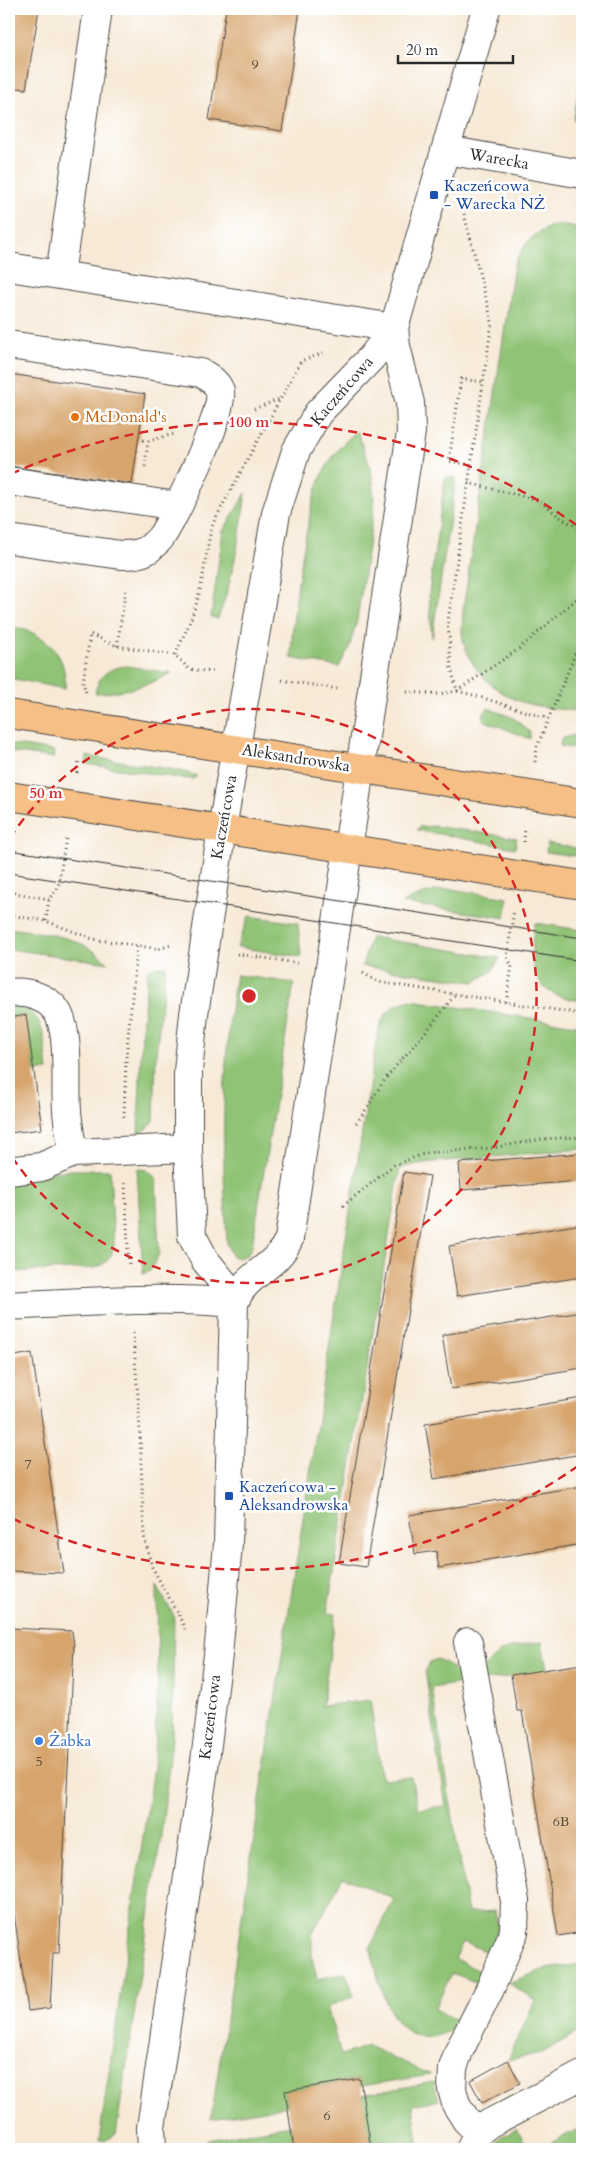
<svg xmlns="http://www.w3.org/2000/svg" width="591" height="2158" viewBox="0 0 591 2158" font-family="Cardo,serif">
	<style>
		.green { fill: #8fc375; stroke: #5d7750 }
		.building { fill: #d7a46c }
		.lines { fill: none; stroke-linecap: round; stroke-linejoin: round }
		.minor-casing { stroke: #4a4845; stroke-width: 30 }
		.major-casing { stroke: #4a4845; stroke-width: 30 }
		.path { stroke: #4a4845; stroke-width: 3; stroke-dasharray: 1 4; stroke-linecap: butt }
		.minor { stroke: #fff; stroke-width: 28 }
		.major { stroke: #f5bf86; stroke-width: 28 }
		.tram { stroke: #2b2b2b; stroke-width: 1 }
		.ring { fill: none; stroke: #d62828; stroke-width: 2.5; stroke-dasharray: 9 6 }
		.transit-dot { fill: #1a4fb4; stroke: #fff; stroke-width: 2 }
		.food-dot { fill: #e8710a; stroke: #fff; stroke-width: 2 }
		.shop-dot { fill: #3f7fe0; stroke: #fff; stroke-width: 2 }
		.labels { text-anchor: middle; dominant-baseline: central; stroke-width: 5; stroke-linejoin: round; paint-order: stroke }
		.number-label { font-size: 14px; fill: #56493b }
		.street-label { font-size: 16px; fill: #2b2b2b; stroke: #fff }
		.transit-label { font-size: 16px; fill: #164399; stroke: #fff; text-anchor: start }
		.food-label { font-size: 16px; fill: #c56008; stroke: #fff; text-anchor: start }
		.shop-label { font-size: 16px; fill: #366cbe; stroke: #fff; text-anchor: start }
		.centre { fill: #d62828; stroke: #fff; stroke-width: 2.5 }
		.ring-label { font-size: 15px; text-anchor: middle; font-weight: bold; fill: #d62828; stroke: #fff; stroke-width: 5; stroke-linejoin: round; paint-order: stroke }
	</style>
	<rect width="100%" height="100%" fill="#fff"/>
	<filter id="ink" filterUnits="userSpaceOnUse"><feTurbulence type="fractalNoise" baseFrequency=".02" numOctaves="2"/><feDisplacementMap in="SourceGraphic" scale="10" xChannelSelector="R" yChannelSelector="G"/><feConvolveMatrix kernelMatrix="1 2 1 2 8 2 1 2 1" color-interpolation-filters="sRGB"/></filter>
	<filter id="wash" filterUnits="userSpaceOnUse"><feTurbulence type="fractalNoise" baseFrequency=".0096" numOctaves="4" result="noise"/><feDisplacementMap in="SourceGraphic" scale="20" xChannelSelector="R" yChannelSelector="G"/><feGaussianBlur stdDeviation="1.12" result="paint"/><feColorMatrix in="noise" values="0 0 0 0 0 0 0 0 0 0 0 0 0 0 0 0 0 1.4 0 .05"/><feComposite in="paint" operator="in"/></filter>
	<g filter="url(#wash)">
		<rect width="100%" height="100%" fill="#f7e9d6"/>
		<path class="green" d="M 582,64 L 582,133 L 574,119 Z
			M 558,224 L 582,228 L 582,712 C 563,709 540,708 522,702 C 492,692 466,665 462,633 C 462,625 463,617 463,610 L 514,265 C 526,241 532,233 558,224 Z
			M 357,431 L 369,464 L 373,480 L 374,507 L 357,620 L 349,648 L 339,667 L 291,658 C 292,619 298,579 305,540 C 310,516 313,491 325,469 C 333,455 344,441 357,431 Z
			M 445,477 L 456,478 L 432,639 L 429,593 Z
			M 246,493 C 240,536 233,578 218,619 L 211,617 L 223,531 Z
			M 9,626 C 44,632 68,652 65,689 L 9,678 Z
			M 126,666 L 172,673 C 147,686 123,693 95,693 C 99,675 108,668 126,666 Z
			M 488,708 L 514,718 L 530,732 L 530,739 L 483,720 L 484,713 Z
			M 577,734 L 582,735 L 582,750 L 560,746 L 561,739 Z
			M 9,744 L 54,751 L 54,758 L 9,752 Z
			M 87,756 L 182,771 L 197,776 L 193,779 L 179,778 L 86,764 Z
			M 434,826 L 517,838 L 515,848 L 417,830 L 419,827 Z
			M 547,843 L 582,849 L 582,857 L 546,852 Z
			M 451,889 L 508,898 L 505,918 L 402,903 C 418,895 433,890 451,889 Z
			M 249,916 L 298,923 L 301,957 L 237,947 Z
			M 535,923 L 582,930 L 582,1001 C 570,999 555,997 545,988 C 528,973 532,942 535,923 Z
			M 9,928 C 46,934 80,934 108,963 L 9,949 Z
			M 371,937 L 500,958 L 492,971 L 474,982 L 362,966 Z
			M 159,966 L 166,966 L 156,1054 L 154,1121 L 147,1129 L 138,1133 L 142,1028 L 148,969 Z
			M 236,975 L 294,983 L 252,1246 L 247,1255 L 238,1258 L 232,1256 L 227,1244 C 222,1154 221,1065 236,975 Z
			M 411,1000 L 582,1026 L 582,1149 L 423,1163 L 400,1168 L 327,1614 L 336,1613 L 322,1706 L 370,1700 L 382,1780 L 411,1777 L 418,1809 L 446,1806 L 425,1670 L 430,1662 L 437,1659 C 448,1663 458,1672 461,1683 L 432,1688 L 468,1913 L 495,1911 C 499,1927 498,1938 493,1954 L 463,1942 L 455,1959 L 482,1972 L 478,1983 L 452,1973 L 434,2009 L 458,2021 L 453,2030 C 444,2033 432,2039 423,2037 C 384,2030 380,1978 370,1948 L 394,1899 L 343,1877 L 312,1934 L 312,1957 L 317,1979 L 346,1973 L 354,1996 L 327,2007 L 341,2055 L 368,2046 L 431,2075 L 361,2086 L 359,2079 L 285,2091 L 287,2106 L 211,2119 L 377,1035 C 385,1012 387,1007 411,1000 Z
			M 10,1006 C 47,1006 44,1043 48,1070 L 34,1072 L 26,1015 L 12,1017 Z
			M 137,1169 L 147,1170 L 156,1177 L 159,1254 L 150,1271 L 143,1274 Z
			M 70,1170 L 110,1170 L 114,1246 C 111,1259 107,1263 95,1268 L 9,1272 L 9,1179 Z
			M 157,1586 L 174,1616 L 172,1739 L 161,1836 L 116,2134 L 107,2140 L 99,2141 L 153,1768 L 158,1688 Z
			M 542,1642 L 547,1670 L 484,1681 L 482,1672 C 500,1645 512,1647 542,1642 Z
			M 582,1964 L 582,2030 L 541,2053 L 508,2060 L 535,2000 L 508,1983 L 545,1969 Z
			M 434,2082 L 439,2100 L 413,2105 L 419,2149 L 371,2149 L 362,2095 Z
			M 290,2125 L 293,2140 L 255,2147 L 255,2149 L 207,2149 L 208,2140 Z
			M 582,2127 L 582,2149 L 539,2149 Z
			M 517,2128 L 528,2149 L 491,2149 L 502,2136 Z"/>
		<g id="blocks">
			<path class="building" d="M 9,9 L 39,9 L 26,89 L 9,87 Z
				M 226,9 L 300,9 L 282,131 L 209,120 Z
				M 9,374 L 145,394 L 132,484 L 9,466 Z
				M 26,1015 L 42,1129 L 9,1133 L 9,1018 Z
				M 582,1153 L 582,1181 L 461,1190 L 459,1163 Z
				M 404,1172 L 430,1176 L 366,1567 L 339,1563 Z
				M 582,1224 L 582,1277 L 457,1296 L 449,1246 Z
				M 582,1312 L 582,1368 L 451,1389 L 442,1335 Z
				M 32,1353 L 64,1573 L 9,1571 L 9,1357 Z
				M 582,1398 L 582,1454 L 434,1479 L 425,1424 Z
				M 582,1486 L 582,1544 L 439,1568 L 436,1551 L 415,1554 L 409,1515 Z
				M 9,1628 L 72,1631 L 74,1645 L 59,1953 L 53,1953 L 50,2008 L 28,2011 L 9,1878 Z
				M 582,1664 L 582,1932 L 558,1936 L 522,1711 L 517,1711 L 511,1675 Z
				M 508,2060 L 520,2083 L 482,2103 L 470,2081 Z
				M 360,2079 L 371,2149 L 294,2149 L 285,2091 Z"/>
		</g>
	</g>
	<g filter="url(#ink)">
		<use href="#blocks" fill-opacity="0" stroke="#4a4845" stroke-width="1"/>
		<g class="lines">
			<g class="minor-casing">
				<path id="minor" d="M 446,150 L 582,174
					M 9,267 L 394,328
					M 60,275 L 98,9
					M 9,345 L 201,373 C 209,377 217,382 220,391 C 225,412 175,517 161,537 C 158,541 154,544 150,548 C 143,554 130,555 121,555 L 9,539
					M 9,481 L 177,506
					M 9,993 C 27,991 50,997 59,1015 C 70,1038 65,1084 67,1111 C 68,1125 71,1139 73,1153 L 41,1167 L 9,1171
					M 73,1153 L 188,1148
					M 234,1303 C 245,1273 276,1269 289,1239 L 411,432 L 410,403 L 396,346 L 394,328
					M 9,1306 C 84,1302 159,1296 234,1303
					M 468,1642 L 515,1901 L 514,1932 L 490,1989 L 459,2051 L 453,2068 L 452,2089 L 456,2104 L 466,2120 L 478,2132
					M 471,2147 L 478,2132 L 490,2123 L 582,2075
					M 152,2149 L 151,2128 L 205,1761 L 218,1655 L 228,1544 L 234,1303 L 230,1291 L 205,1260 L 192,1236 L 188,1148 L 188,1071 L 194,1014 L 222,829 L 276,513 L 296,451 L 318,413 L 372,357 L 394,328 L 486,9"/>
			</g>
			<g class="major-casing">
				<path id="major" d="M 9,714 L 582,803
					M 9,796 L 582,885"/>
			</g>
			<path class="path" d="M 464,214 L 492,322 L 448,621 L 451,668 L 457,691 C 488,698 517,710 548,718
				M 254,409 L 280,399
				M 138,439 L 148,441 L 145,467
				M 148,441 L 174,434
				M 471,465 L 449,461 L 461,379 L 484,382
				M 468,483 L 538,500 L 561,518 L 582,530
				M 117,646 L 126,589
				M 175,655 C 186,632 196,610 201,585 C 206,564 207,543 213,523 L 301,361 L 323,353
				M 282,680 L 338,689
				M 86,692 L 83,683 L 90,634 L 117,646 L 175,655 L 189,669 L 214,672
				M 407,692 L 439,694 L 457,691 L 520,648 L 582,594
				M 535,762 L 537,747 L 582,637
				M 77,773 L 79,759
				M 524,842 L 525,828
				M 9,892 L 49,899
				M 9,915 L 46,921 L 93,939 L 159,949 L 171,945
				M 46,921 L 49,899 L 58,888 L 66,838
				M 237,954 L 297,963
				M 363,973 L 378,982 L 582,1014
				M 506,1002 L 512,966 L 507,957 L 514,910
				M 124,1117 L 126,1058 L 137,946
				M 356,1123 C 368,1109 375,1093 386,1078 C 409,1050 434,1024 455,994
				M 125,1183 L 129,1267
				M 343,1206 L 394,1165 L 426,1153 L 493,1148 L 542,1139 L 582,1137
				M 133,1333 L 139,1409 L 144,1536 L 152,1567 L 178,1614 L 185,1629"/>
			<use href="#minor" class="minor"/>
			<use href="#major" class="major"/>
			<path class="tram" d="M 9,850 L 582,938
				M 9,873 L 582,961"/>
		</g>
	</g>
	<g class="ring">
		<path d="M10 838A287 287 0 1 1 10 1154"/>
		<path d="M578 1466A574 574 0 0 1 11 1518M11 474A574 574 0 0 1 578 526"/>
	</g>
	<g class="transit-dot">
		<rect x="429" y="190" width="10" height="10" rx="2.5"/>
		<rect x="224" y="1491" width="10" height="10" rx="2.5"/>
	</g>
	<circle class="food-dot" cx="75" cy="417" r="5"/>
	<circle class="shop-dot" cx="39" cy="1741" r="5"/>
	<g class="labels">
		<g class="number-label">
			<text x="255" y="64">9</text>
			<text x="28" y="1464">7</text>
			<text x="39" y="1761">5</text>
			<text x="561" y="1821">6B</text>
			<text x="327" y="2115">6</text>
		</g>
		<g class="street-label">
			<text transform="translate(499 159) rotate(10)">Warecka</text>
			<text transform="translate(342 391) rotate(-49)">Kaczeńcowa</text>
			<text transform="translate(296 758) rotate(9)">Aleksandrowska</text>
			<text transform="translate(224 817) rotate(-80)">Kaczeńcowa</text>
			<text transform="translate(210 1717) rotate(-83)">Kaczeńcowa</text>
		</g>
		<g class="transit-label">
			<text x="444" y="186">Kaczeńcowa<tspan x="444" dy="18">- Warecka NŻ</tspan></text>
			<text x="239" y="1487">Kaczeńcowa -<tspan x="239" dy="18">Aleksandrowska</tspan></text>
		</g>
		<g class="food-label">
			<text x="85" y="417">McDonald's</text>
		</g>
		<g class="shop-label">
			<text x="49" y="1741">Żabka</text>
		</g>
	</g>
	<circle cx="249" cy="996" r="8" class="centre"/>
	<g class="ring-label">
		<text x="249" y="427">100 m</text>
		<text x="46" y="798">50 m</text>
	</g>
	<rect width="591" height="2158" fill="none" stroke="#fff" stroke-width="30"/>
	<path d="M398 55v8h115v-8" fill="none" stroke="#2b2b2b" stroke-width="2.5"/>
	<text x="406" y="55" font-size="15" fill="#2b2b2b" stroke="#ffffff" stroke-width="4" paint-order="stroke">20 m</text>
</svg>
